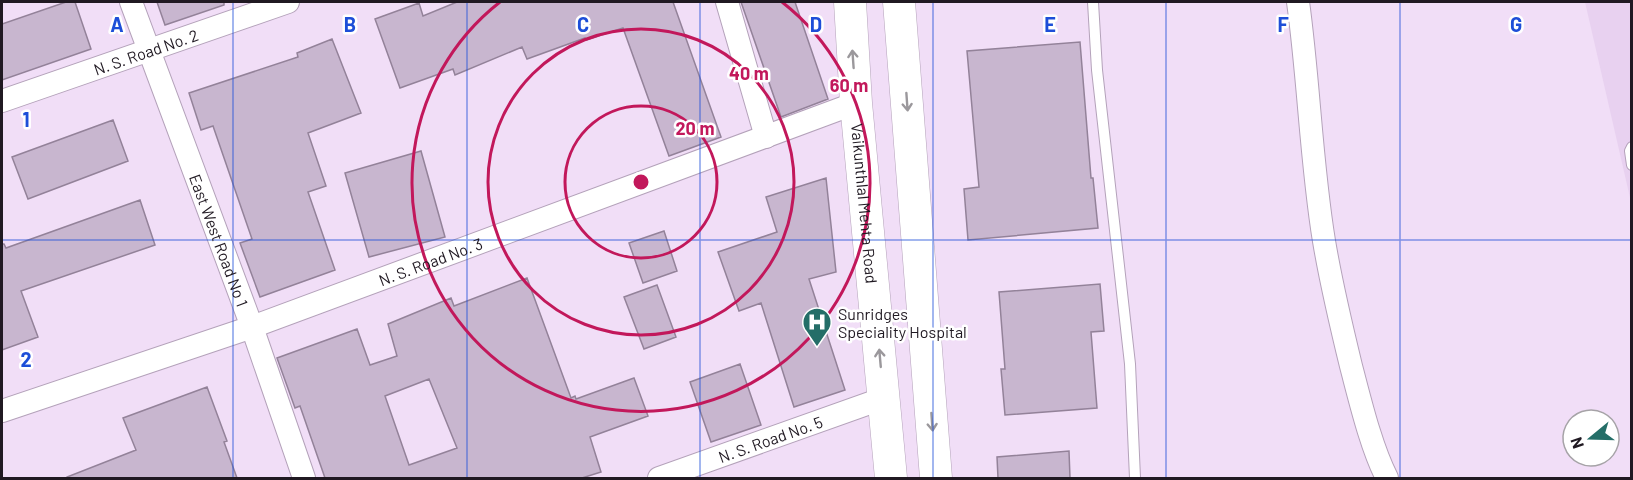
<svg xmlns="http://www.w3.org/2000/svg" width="1633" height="480" viewBox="0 0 1633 480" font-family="Barlow,sans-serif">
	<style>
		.built { fill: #e8d1f0 }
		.building { fill: #c8b6cf; stroke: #938299; stroke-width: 1.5; fill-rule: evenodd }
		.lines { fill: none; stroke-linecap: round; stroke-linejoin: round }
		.lane-casing { stroke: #b4a2ba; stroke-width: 12 }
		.street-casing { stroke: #b4a2ba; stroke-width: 24 }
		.secondary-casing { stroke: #b4a2ba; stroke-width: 33 }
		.lane { stroke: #fff; stroke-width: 10 }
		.street { stroke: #fff; stroke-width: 22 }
		.secondary { stroke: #fff; stroke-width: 32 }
		.oneway { stroke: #9b989c }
		.grid { fill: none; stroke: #1d4ed8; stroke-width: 1.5; stroke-opacity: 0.55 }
		.ring { fill: none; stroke: #c2185b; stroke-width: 3 }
		.labels { text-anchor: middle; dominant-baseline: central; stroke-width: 5; stroke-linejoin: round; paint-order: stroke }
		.street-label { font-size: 16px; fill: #201922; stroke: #fff }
		.poi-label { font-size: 16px; fill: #201922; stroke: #fff; text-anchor: start }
		.grid-label { font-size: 20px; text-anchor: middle; font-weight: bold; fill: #1d4ed8; stroke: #fff; stroke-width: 5; stroke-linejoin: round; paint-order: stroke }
		.centre { fill: #c2185b; stroke: #fff; stroke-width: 3 }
		.ring-label { font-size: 18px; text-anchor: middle; font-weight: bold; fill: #c2185b; stroke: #fff; stroke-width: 5; stroke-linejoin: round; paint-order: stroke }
	</style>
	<rect width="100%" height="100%" fill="#f1def7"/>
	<path class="built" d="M 1585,2 L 1631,2 L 1631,202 Z"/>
	<path class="building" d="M 66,2 L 75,2 L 91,49 L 2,80 L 2,24 Z
		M 157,2 L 224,2 L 224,5 L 165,25 Z
		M 457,2 L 673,2 L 721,137 L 669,156 L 623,28 L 586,40 L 585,38 L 527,59 L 522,47 L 455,75 L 453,69 L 400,88 L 375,19 L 419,3 L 423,16 Z
		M 741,2 L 795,2 L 828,99 L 781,117 Z
		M 332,39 L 361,113 L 308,133 L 326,186 L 308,192 L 335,270 L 260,297 L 240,243 L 252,239 L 213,126 L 201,130 L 189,93 L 298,57 L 297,53 Z
		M 1080,42 L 1091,178 L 1093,178 L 1098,228 L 968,240 L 964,189 L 979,187 L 967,51 Z
		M 113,120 L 128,161 L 28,199 L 12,157 Z
		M 421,151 L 445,237 L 369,257 L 345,173 Z
		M 826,178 L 836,272 L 809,279 L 845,390 L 794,407 L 761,303 L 739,311 L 718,252 L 777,232 L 766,197 Z
		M 140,200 L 155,245 L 21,291 L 38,337 L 2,350 L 2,244 L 4,244 L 6,248 Z
		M 664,231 L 677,271 L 643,283 L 629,243 Z
		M 527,278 L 571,398 L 575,396 L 576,399 L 634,378 L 648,416 L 590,437 L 601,472 L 582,478 L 325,478 L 300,406 L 295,408 L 277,358 L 357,329 L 370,365 L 397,356 L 388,324 L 451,298 L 454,306 ZM 429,379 L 457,448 L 409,465 L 385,396 Z
		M 1100,284 L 1104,331 L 1091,332 L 1097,408 L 1005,415 L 1001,369 L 1005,369 L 999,292 Z
		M 657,285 L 676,337 L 644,349 L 624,297 Z
		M 740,364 L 761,425 L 711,442 L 690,382 Z
		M 207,387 L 227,441 L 224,442 L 237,478 L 67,478 L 67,477 L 136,450 L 123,418 Z
		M 1069,451 L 1070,478 L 998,478 L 997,457 Z"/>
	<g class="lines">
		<g class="lane-casing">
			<path id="lane" d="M 1093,2 L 1097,70 L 1130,364 L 1135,478
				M 1632,147 L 1630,151 L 1632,165"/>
		</g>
		<g class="street-casing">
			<g id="street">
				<path id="s1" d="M 131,2 L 252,327 L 304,478"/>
				<path d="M 727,2 L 766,137"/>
				<path d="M 1298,2 C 1309,81 1311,162 1324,241 C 1331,283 1341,325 1351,366 C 1360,400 1371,447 1387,478"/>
				<path id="s2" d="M 2,101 L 288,2"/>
				<path id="s3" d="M 2,411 L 252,327 L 856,103"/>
				<path id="s4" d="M 659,478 L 884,398"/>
			</g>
		</g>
		<g class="secondary-casing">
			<g id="secondary">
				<path id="s5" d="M 850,2 L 856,103 L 891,478"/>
				<path d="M 899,2 L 936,478"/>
			</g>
		</g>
		<use href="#lane" class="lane"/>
		<use href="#street" class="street"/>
		<use href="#secondary" class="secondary"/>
	</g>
	<defs><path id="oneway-shaft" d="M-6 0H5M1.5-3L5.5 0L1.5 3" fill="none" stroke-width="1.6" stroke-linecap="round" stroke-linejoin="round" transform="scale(1.5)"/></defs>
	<g class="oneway">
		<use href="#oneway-shaft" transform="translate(853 59) rotate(-94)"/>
		<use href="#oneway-shaft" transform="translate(907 102) rotate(86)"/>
		<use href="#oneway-shaft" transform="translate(880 358) rotate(-95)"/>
		<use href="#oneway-shaft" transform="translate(932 422) rotate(86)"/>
	</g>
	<path class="grid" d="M 233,2 L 233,478M 467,2 L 467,478M 700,2 L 700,478M 933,2 L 933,478M 1166,2 L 1166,478M 1400,2 L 1400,478M 2,240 L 1632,240"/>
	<g class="ring">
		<circle cx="641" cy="182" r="76"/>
		<circle cx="641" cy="182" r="153"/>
		<path d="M782 2A229 229 0 1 1 500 2"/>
	</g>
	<defs>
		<g id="hospital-pin" transform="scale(1.5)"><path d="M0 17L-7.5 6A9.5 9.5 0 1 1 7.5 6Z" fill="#246e68" stroke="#fff"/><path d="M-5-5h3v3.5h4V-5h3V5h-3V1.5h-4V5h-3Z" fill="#fff"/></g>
	</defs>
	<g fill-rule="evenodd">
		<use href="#hospital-pin" x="817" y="322"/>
	</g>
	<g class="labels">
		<g class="street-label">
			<text stroke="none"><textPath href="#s2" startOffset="152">N. S. Road No. 2</textPath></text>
			<text stroke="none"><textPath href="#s5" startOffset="202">Vaikunthlal Mehta Road</textPath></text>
			<text stroke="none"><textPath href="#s1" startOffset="254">East West Road No 1</textPath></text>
			<text stroke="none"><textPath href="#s3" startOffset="454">N. S. Road No. 3</textPath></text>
			<text stroke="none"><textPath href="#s4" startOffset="118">N. S. Road No. 5</textPath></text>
		</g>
		<g class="poi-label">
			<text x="838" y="313">Sunridges<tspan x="838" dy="18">Speciality Hospital</tspan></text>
		</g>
	</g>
	<g class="grid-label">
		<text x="117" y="32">A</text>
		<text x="350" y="32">B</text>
		<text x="583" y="32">C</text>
		<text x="816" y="32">D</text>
		<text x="1050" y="32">E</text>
		<text x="1283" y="32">F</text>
		<text x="1516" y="32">G</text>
		<text x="26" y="127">1</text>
		<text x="26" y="367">2</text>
	</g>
	<circle cx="641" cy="182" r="9" class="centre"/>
	<g class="ring-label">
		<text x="749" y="80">40 m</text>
		<text x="849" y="92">60 m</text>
		<text x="695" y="135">20 m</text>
	</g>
	<rect width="1633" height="480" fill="none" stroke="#201922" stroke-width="6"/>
	<g transform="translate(1591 438) rotate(251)"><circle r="28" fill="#ffffff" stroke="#a6a3a7" stroke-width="1.5"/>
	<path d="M0-4.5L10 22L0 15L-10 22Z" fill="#246e68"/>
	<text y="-9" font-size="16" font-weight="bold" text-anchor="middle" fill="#201922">N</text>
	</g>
</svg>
